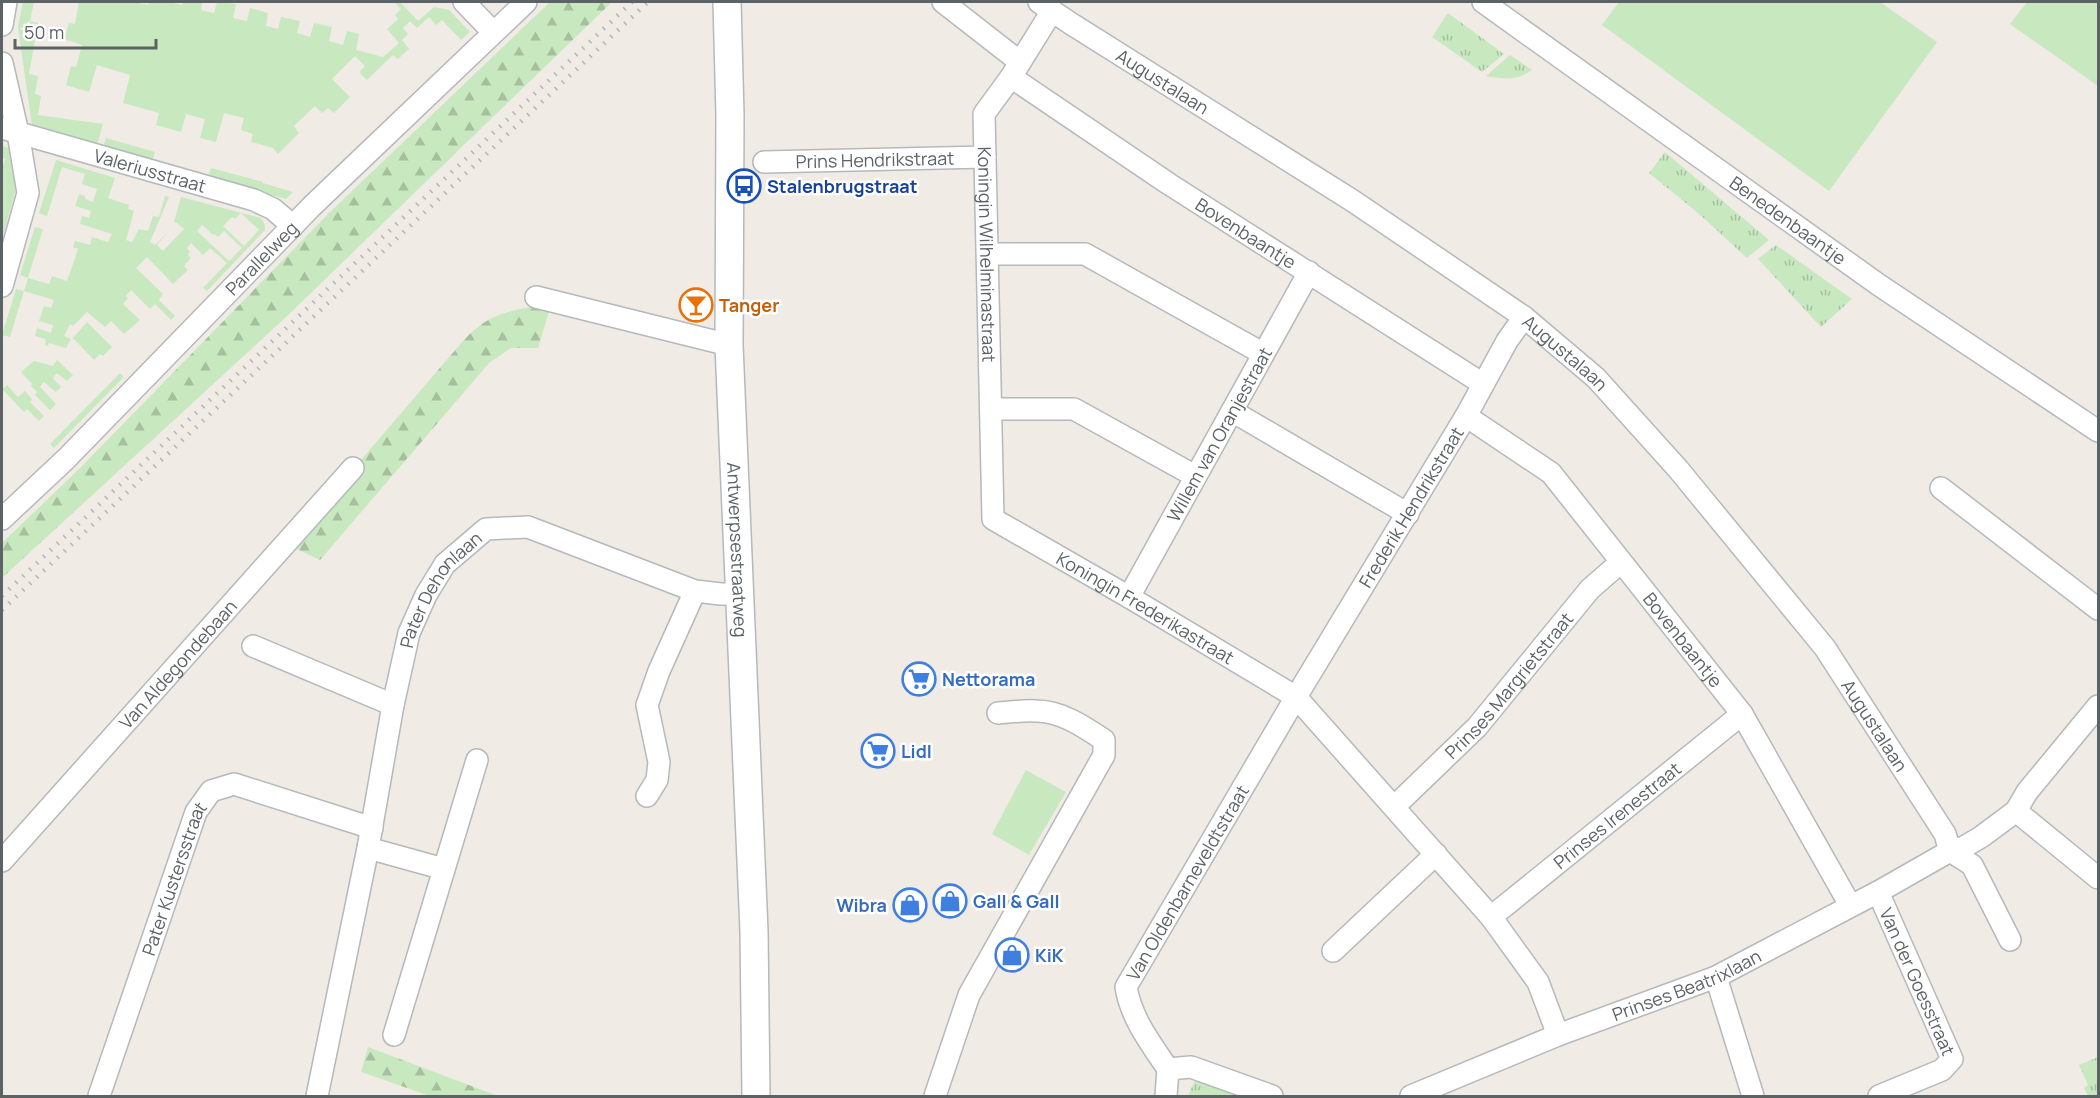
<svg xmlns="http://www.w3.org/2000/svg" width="2100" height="1098" viewBox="0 0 2100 1098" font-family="Manrope,sans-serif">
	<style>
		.grass { fill: url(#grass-tufts) }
		.forest { fill: url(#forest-firs) }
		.garden { fill: #c8e9bf; fill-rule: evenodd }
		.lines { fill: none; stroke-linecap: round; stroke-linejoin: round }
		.minor-casing { stroke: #b5b9bc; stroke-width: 24 }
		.tertiary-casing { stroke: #b5b9bc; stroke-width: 30 }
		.minor { stroke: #fff; stroke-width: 21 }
		.tertiary { stroke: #fff; stroke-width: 27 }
		.rail { stroke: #b4b5b6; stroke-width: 4.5; stroke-dasharray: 1.5 8; stroke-linecap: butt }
		.labels { text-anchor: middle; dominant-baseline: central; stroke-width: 5; stroke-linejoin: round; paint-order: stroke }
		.street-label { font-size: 18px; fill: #5c6366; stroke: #fff }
		.transit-label { font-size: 18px; font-weight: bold; fill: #164399; stroke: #fff; text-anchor: start }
		.food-label { font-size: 18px; font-weight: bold; fill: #c56008; stroke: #fff; text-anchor: start }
		.shop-label { font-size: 18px; font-weight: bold; fill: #366cbe; stroke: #fff; text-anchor: start }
	</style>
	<defs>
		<pattern id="grass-tufts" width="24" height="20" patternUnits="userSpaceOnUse" patternTransform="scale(1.5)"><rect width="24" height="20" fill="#c8e9bf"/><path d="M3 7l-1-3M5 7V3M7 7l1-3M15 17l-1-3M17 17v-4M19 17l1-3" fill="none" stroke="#a6c09f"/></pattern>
		<pattern id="forest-firs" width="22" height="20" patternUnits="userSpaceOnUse" patternTransform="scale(1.5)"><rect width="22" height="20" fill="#c8e9bf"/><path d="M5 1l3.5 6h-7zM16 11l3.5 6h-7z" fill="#a6c09f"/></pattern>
	</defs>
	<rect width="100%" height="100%" fill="#f0ebe4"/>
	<path class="grass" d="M 1448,13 L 1504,54 L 1482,72 L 1432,37 Z
		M 1510,55 L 1532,70 C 1516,81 1505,79 1486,76 Z
		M 1665,152 L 1769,240 L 1747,258 L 1698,213 L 1649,173 Z
		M 1776,245 L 1852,299 L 1821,327 L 1758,259 Z
		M 2098,1057 L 2098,1096 L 2088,1096 L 2084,1088 L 2088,1085 L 2079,1065 Z
		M 1203,1079 L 1250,1096 L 1188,1096 L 1195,1080 Z"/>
	<path class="forest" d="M 550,2 L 612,2 L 284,319 L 2,578 L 2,543 L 81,467 L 329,213 Z
		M 535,306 L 550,308 L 538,348 L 511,348 L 489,363 L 320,560 L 288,545 L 463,341 C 488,315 501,313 535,306 Z
		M 368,1047 L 498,1096 L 430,1096 L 361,1072 Z"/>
	<path class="garden" d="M 23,2 L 34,2 L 30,21 L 38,23 L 29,74 L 38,76 L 35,94 L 41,96 L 38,115 L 103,124 L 97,145 L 32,126 L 18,27 Z
		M 79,2 L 134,2 L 148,5 L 149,2 L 168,2 L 182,5 L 184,2 L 202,3 L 201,10 L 214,13 L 217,2 L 236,4 L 233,18 L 247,21 L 250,8 L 268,13 L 266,26 L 278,29 L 281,17 L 300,21 L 297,33 L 310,37 L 314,23 L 332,27 L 329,41 L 343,45 L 347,31 L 359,34 L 356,50 L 383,57 L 399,43 L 387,29 L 398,19 L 395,15 L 401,9 L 394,2 L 400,2 L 418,21 L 434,7 L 449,10 L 470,32 L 461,40 L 442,20 L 436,25 L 429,17 L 417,28 L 410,21 L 403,28 L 408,34 L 402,40 L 409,49 L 398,59 L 393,55 L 367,80 L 359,72 L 365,66 L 355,56 L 332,79 L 350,97 L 334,113 L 328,108 L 322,113 L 315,106 L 294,126 L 299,133 L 278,154 L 273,148 L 251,142 L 253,134 L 241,130 L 244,118 L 224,113 L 216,142 L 200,138 L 205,119 L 186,114 L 181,132 L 156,125 L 159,113 L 123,103 L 130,75 L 97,65 L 89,92 L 66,85 L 71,66 L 76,67 L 82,45 L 64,39 L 69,23 L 75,24 Z
		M 1619,2 L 1880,2 L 1937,42 L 1829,191 L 1602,25 Z
		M 2027,2 L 2098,2 L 2098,86 L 2010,24 Z
		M 106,138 L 155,152 L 152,161 L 103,147 Z
		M 3,146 L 9,148 L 16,189 L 2,239 L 2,169 L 5,159 L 2,157 Z
		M 56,160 L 115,178 L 108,198 L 129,205 L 128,209 L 134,211 L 126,240 L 132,242 L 139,229 L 148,231 L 153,216 L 159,217 L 165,196 L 169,197 L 150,242 L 155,245 L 168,232 L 157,245 L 163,251 L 184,229 L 177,223 L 174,222 L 181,197 L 261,218 L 265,225 L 265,230 L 207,291 L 203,288 L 227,263 L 210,248 L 203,255 L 191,243 L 187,248 L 190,252 L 188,254 L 191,258 L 184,266 L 188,270 L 173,284 L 147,257 L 136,268 L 163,294 L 159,300 L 175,316 L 171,320 L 155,304 L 150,309 L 131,290 L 126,296 L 128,298 L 123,304 L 140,320 L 124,334 L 111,321 L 105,327 L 87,312 L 73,326 L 70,324 L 64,336 L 71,339 L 66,348 L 49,343 L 47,346 L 45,345 L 46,339 L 35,336 L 37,328 L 51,333 L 53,325 L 39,321 L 44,306 L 51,308 L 54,300 L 24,291 L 10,337 L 2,335 L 16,289 L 24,291 L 28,278 L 20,275 L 35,227 L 43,229 L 28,278 L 49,284 L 52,276 L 67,281 L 78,249 L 73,247 L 75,241 L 90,245 L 92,237 L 108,242 L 112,234 L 80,224 L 82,216 L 89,218 L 91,211 L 75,206 L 79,194 L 85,196 L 85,199 L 93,202 L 97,189 L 82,184 L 85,174 L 62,167 L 47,216 L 39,213 ZM 241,213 L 259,230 L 244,246 L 223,226 L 232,217 L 235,219 ZM 202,225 L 213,235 L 214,234 L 218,237 L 224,231 L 242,248 L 229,261 L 197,231 Z
		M 211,168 L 263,182 L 263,183 L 293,192 L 286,199 L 208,177 Z
		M 87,322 L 112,347 L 103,356 L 100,354 L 94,360 L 73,338 Z
		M 57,360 L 73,375 L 67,381 L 57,373 L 53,378 L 61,387 L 56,392 L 44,382 L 40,387 L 56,404 L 50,410 L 35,395 L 37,392 L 31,386 L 32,384 L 21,372 L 34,361 L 53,366 Z
		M 120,373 L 124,377 L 54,448 L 50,444 Z
		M 7,385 L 18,397 L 25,391 L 32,399 L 30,402 L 44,416 L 39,421 L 27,409 L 24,412 L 22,410 L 2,389 Z
		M 1026,770 L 1066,792 L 1029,855 L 992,834 Z"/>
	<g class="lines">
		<g class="minor-casing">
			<g id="minor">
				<path d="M 464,2 L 493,32"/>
				<path d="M 943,2 L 1020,62"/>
				<path id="s1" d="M 1039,2 L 1070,23 L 1353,201 L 1524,317 L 1596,378 L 1678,469 L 1825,648 L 1945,834 L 1950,851"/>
				<path id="s2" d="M 1483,2 L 1879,285 L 2098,431"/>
				<path id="s3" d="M 1052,11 L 1011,77 L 984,114 L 993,519 L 1129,597 L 1296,697 L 1491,917 L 1538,982 L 1558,1035"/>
				<path d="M 2,25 L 6,2"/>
				<path d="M 2,63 L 18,133 L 28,193 L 2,286"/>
				<path id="s4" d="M 1011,77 L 1169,184 L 1483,384"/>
				<path id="s5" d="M 2,128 L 254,200 L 273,209 L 293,226"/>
				<path id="s6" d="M 764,162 L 985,157"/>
				<path d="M 988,254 L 1085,254 L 1262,353"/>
				<path d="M 536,297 L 729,345"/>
				<path d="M 991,409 L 1074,409 L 1195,476"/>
				<path d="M 1232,411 L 1408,514"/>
				<path id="s7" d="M 1466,416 L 1551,473 L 1742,714 L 1850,905"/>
				<path d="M 1941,488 L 2098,609"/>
				<path id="s8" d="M 2,519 L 66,459 L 312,206 L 526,2"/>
				<path id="s9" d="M 1129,597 L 1309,272"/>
				<path d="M 253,646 L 393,705"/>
				<path d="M 647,796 L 657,780 L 659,762 L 647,705 L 659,671 L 695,591"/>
				<path id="s10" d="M 1395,806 L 1477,727 L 1590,589 L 1621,562"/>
				<path d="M 2016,811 L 2098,878"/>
				<path d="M 368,848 L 444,869"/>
				<path d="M 1950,851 L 1972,865 L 2010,940"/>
				<path id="s11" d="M 2,861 L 353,468"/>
				<path id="s12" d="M 1878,892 L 1952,1059 L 1942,1070 L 1879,1096"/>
				<path id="s13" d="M 1491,917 L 1742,714"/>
				<path d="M 1333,951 L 1436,854"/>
				<path d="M 1716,977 L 1753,1096"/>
				<path d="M 394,1035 L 477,760"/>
				<path id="s14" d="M 1168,1069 C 1151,1044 1131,1018 1126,987 L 1296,697 L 1466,416 L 1507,341 L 1524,317"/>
				<path id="s15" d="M 99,1096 L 196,812 L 211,791 L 234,784 L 372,828"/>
				<path id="s16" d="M 317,1096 L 368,848 L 393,705 L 409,633 L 426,595 L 445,564 L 486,529 L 528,527 L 695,591 L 721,594 L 741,594"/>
				<path d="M 935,1096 L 969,995 L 1104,755 L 1104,740 C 1083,726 1061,711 1036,711 C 1024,710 1011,712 998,713"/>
				<path d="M 1166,1096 L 1168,1069 L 1191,1067 L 1272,1096"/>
				<path id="s17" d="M 1411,1096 L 1558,1035 L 1716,977 L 1878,892 L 1950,851 L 1964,847 L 1981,837 L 2016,811 L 2027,792 L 2098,706"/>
			</g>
		</g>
		<g class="tertiary-casing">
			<g id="tertiary">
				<path id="s18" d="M 727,2 L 730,115 L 729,345 L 754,931 L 756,1096"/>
			</g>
		</g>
		<use href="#minor" class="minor"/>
		<use href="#tertiary" class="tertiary"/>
		<path class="rail" d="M 2,596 L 632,2
			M 2,610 L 648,2"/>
	</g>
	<defs>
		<g id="bus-ring" transform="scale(1.725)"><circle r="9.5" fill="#fff" stroke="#1a4fb4" stroke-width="1.5"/><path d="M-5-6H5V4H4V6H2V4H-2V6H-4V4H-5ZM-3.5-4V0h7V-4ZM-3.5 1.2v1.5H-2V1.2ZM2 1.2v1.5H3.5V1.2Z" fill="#1a4fb4"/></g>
		<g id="bar-ring" transform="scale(1.725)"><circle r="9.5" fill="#fff" stroke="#e8710a" stroke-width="1.5"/><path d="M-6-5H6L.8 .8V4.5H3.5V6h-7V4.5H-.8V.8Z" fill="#e8710a"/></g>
		<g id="supermarket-ring" transform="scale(1.725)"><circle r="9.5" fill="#fff" stroke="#3f7fe0" stroke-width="1.5"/><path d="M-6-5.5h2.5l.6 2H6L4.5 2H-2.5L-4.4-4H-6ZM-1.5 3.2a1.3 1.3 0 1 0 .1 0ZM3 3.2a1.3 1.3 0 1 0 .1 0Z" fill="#3f7fe0"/></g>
		<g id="shop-ring" transform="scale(1.725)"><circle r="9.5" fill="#fff" stroke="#3f7fe0" stroke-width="1.5"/><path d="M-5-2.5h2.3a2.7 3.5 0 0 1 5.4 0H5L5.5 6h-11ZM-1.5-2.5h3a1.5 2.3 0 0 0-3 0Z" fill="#3f7fe0"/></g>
	</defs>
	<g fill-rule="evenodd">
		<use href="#bus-ring" x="744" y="186"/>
		<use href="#bar-ring" x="696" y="305"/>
		<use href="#supermarket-ring" x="919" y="679"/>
		<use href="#supermarket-ring" x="878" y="751"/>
		<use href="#shop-ring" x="950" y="901"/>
		<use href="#shop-ring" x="910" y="905"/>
		<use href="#shop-ring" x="1012" y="955"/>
	</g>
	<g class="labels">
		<g class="street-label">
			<text stroke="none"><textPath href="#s1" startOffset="147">Augustalaan</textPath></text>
			<text stroke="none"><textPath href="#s6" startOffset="111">Prins Hendrikstraat</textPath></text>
			<text stroke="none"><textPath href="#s5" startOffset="154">Valeriusstraat</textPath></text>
			<text stroke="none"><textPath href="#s2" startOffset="375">Benedenbaantje</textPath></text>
			<text stroke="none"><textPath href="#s4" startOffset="282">Bovenbaantje</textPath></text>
			<text stroke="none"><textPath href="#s3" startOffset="264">Koningin Wilhelminastraat</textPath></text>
			<text stroke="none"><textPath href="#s8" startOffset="368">Parallelweg</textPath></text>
			<text stroke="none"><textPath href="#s1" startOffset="633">Augustalaan</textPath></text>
			<text stroke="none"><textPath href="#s9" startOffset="186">Willem van Oranjestraat</textPath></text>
			<text stroke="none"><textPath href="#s14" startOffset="651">Frederik Hendrikstraat</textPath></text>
			<text stroke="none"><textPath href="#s18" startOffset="548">Antwerpsestraatweg</textPath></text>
			<text stroke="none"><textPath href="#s16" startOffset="526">Pater Dehonlaan</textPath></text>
			<text stroke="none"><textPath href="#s3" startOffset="705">Koningin Frederikastraat</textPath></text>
			<text stroke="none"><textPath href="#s7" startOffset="315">Bovenbaantje</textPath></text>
			<text stroke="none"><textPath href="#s11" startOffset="264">Van Aldegondebaan</textPath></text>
			<text stroke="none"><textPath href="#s10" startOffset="166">Prinses Margrietstraat</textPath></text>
			<text stroke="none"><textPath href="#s1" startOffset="1119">Augustalaan</textPath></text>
			<text stroke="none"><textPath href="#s13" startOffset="162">Prinses Irenestraat</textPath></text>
			<text stroke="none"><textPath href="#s15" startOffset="230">Pater Kustersstraat</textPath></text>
			<text stroke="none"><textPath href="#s14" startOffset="214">Van Oldenbarneveldtstraat</textPath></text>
			<text stroke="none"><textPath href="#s12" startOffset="98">Van der Goesstraat</textPath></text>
			<text stroke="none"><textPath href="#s17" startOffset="297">Prinses Beatrixlaan</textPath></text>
		</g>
		<g class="transit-label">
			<text x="767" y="186">Stalenbrugstraat</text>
		</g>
		<g class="food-label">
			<text x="719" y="305">Tanger</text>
		</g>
		<g class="shop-label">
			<text x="942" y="679">Nettorama</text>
			<text x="901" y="751">Lidl</text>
			<text x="973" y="901">Gall &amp; Gall</text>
			<text x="887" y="905" text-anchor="end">Wibra</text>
			<text x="1035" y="955">KiK</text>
		</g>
	</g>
	<rect width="2100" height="1098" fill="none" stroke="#5c6366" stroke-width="6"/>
	<path d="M15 39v9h141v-9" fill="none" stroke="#5c6366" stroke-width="3"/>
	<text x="24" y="39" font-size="18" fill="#5c6366" stroke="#ffffff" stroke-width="4.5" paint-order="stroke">50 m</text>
</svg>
